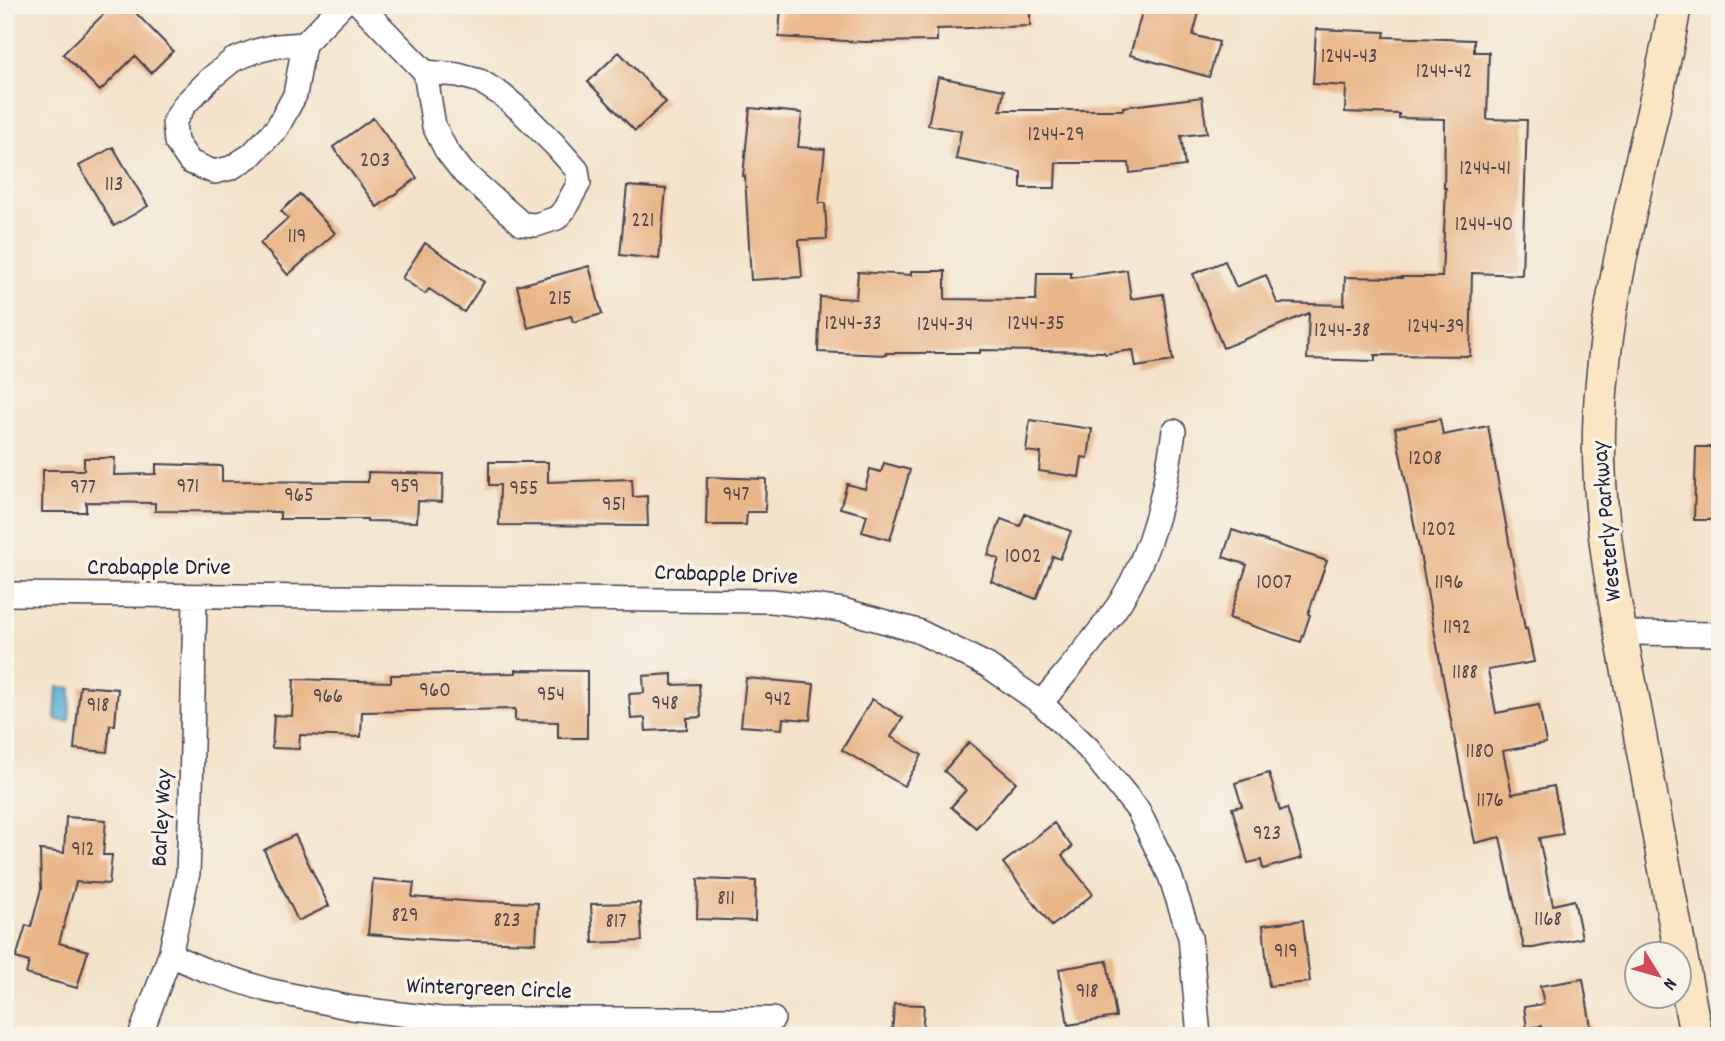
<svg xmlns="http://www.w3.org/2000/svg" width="1725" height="1041" viewBox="0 0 1725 1041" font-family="Dekko,sans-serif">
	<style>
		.water { fill: #5cafd8; stroke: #3f688a; stroke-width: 2 }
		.building { fill: #e9b688 }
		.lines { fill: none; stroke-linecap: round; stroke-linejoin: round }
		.street-casing { stroke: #423f50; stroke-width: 26 }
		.secondary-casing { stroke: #423f50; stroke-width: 35 }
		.street { stroke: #fff; stroke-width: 23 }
		.secondary { stroke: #fbe6c4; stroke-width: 32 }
		.labels { text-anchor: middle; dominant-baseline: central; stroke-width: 7; stroke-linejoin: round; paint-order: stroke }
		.number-label { font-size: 21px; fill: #54474e }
		.street-label { font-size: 24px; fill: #22223b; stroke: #f7f3e8 }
	</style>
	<rect width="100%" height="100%" fill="#f7f3e8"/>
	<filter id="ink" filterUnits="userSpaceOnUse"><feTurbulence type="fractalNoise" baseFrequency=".0143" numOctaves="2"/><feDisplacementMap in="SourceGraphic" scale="14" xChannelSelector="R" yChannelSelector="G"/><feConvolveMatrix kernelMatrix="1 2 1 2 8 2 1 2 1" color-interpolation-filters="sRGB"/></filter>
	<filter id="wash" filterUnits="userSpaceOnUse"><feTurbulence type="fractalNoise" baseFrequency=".00686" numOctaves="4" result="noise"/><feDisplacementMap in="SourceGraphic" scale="28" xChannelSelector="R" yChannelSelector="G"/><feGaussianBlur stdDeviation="1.57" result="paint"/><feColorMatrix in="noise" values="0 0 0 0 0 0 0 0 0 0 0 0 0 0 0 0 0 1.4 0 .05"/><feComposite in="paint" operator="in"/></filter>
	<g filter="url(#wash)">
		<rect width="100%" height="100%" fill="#f4e3ca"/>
		<path class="water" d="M 57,687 L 71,688 L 69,721 L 55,720 Z"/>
		<g id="blocks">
			<path class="building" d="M 113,5 L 128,5 L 173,51 L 151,73 L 135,56 L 100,91 L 63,54 Z
				M 781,5 L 1030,5 L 1030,26 L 937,29 L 937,41 L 863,42 L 779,37 Z
				M 1144,5 L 1201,5 L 1193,35 L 1219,42 L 1209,77 L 1130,55 Z
				M 1316,29 L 1385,32 L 1384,37 L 1474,40 L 1474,52 L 1489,52 L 1487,119 L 1527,120 L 1522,275 L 1472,273 L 1470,356 L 1375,355 L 1375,361 L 1307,359 L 1309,313 L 1223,348 L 1193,274 L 1225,261 L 1236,287 L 1266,275 L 1277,303 L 1344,305 L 1345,277 L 1402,278 L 1402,277 L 1442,277 L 1446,188 L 1444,188 L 1445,119 L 1399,118 L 1399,114 L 1345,112 L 1346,86 L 1313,84 Z
				M 619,52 L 666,102 L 635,131 L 588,82 Z
				M 938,77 L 1004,90 L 1000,110 L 1123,110 L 1123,107 L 1202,97 L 1207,133 L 1181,136 L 1185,166 L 1130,173 L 1129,163 L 1056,163 L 1055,188 L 1021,188 L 1021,172 L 956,159 L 961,131 L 928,125 Z
				M 750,108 L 802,113 L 798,147 L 825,149 L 819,203 L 825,203 L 827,239 L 799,240 L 802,277 L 751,280 L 745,176 L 743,176 Z
				M 373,118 L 417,178 L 377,207 L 333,147 Z
				M 113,147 L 148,206 L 114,226 L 79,166 Z
				M 627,186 L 666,189 L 659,259 L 620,255 Z
				M 300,194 L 335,233 L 288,275 L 260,243 L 288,218 L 281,211 Z
				M 425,243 L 484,282 L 464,312 L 429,289 L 425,294 L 402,278 Z
				M 589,266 L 602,314 L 573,322 L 571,316 L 528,328 L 517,286 Z
				M 1127,270 L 1131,299 L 1163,294 L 1173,361 L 1136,367 L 1133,350 L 1105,354 L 1104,352 L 980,350 L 980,353 L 886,353 L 886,355 L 818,352 L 820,297 L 856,299 L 858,272 L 911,275 L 911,271 L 945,271 L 945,299 L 1036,300 L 1037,273 L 1071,273 L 1071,278 Z
				M 1440,419 L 1443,435 L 1488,426 L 1525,629 L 1527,628 L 1534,662 L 1488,670 L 1496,713 L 1539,705 L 1546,743 L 1503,751 L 1512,794 L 1554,786 L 1563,834 L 1539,838 L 1553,905 L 1574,900 L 1582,938 L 1533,948 L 1524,948 L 1500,837 L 1475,843 L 1451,721 L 1421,559 L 1395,428 Z
				M 1030,420 L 1092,429 L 1088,458 L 1082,457 L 1079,477 L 1039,471 L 1041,453 L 1026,451 Z
				M 1696,447 L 1720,447 L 1720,520 L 1694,520 Z
				M 84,458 L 115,458 L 114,475 L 156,474 L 156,464 L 222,466 L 222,481 L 368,482 L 368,472 L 443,474 L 442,502 L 418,501 L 417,522 L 367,521 L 367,519 L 280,519 L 280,512 L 155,511 L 155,503 L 86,502 L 86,512 L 42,512 L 43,470 L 84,470 Z
				M 489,462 L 548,462 L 548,482 L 632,479 L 633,497 L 647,496 L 648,526 L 499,525 L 500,485 L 489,485 Z
				M 884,463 L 910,470 L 890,540 L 862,532 L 867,515 L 840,508 L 847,484 L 865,489 L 870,469 L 881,472 Z
				M 707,477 L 766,479 L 765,512 L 747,512 L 746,525 L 706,525 Z
				M 1025,514 L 1071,531 L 1060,559 L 1053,556 L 1036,599 L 991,581 L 999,559 L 988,555 L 1001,519 L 1020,526 Z
				M 1232,530 L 1327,561 L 1308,614 L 1310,615 L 1301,642 L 1229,618 L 1247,565 L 1223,557 Z
				M 516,670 L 587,671 L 587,738 L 558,738 L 558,722 L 515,721 L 515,709 L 362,712 L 361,737 L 300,735 L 299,749 L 272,748 L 274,715 L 292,716 L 294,679 L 391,682 L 391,675 L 516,673 Z
				M 672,674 L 672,685 L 699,684 L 701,717 L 687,718 L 687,729 L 646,731 L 645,718 L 631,719 L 629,694 L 644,693 L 643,676 Z
				M 746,678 L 814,684 L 810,720 L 783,718 L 782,729 L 741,726 Z
				M 80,686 L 118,689 L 115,725 L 110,725 L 107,752 L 74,749 Z
				M 872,699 L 903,718 L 891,737 L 922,755 L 904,786 L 842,750 Z
				M 969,742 L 1016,782 L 976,828 L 951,807 L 966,790 L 944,771 Z
				M 1269,773 L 1280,811 L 1287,808 L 1302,858 L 1263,869 L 1261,860 L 1248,863 L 1232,808 L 1242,806 L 1235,783 Z
				M 66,817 L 106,820 L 103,855 L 112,855 L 109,884 L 76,882 L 59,943 L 88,951 L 77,988 L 26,974 L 29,962 L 16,958 L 26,925 L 31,927 L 41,889 L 40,850 L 64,853 Z
				M 1054,823 L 1072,847 L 1062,855 L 1093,894 L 1052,926 L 1003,863 Z
				M 295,835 L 329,906 L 298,921 L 264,850 Z
				M 373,879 L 414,883 L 412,897 L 477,902 L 477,901 L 538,903 L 536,943 L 439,940 L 368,934 Z
				M 698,879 L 756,881 L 755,921 L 697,919 Z
				M 640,903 L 642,941 L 593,943 L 591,904 Z
				M 1303,920 L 1310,982 L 1269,986 L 1263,925 Z
				M 1107,961 L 1116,1017 L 1068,1025 L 1059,969 Z
				M 1583,979 L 1592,1033 L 1578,1036 L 1543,1036 L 1541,1026 L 1527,1028 L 1524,1007 L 1544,1004 L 1540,986 Z
				M 894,1004 L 924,1005 L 922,1036 L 892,1036 Z"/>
		</g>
	</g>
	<g filter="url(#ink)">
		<use href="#blocks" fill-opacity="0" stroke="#423f50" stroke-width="2"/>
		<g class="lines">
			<g class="street-casing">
				<path id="street" d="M 360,5 L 425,72 L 434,126 L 446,150 L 463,172 L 522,224 L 536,225 L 557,218 L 564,210 L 579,183 L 577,170 L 555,145 L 520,110 L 502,95 L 480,81 L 458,75 L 425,72
					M 304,44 L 277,46 L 256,51 L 233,60 L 211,78 L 185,104 L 174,122 L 176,142 L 190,162 L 214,172 L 231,168 L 251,155 L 277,128 L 295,95 L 304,44 L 342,5
					M 5,594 L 772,601 L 843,610 L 918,631 L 987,665 L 1041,703 L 1088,748 L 1138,810 L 1170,876 L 1190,937 L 1199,1036
					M 1621,633 L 1720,634
					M 1041,703 C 1067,671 1099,635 1121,601 C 1153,549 1165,491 1174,431
					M 170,955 L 205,970 L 267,990 L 352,1008 L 441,1019 L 773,1019
					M 140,1036 L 170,955 L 188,873 L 191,795 L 195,596"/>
			</g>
			<g class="secondary-casing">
				<path id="secondary" d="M 1675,5 C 1665,66 1649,126 1636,186 C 1618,266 1601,349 1599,431 C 1597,523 1617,614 1634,703 C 1654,814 1675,925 1696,1036"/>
			</g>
			<use href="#street" class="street"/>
			<use href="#secondary" class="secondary"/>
		</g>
	</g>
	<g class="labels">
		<g class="number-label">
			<text x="1349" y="58">1244-43</text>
			<text x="1444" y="73">1244-42</text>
			<text x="1056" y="136">1244-29</text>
			<text x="375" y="162">203</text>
			<text x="1485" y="170">1244-41</text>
			<text x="114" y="186">113</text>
			<text x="643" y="222">221</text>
			<text x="1484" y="226">1244-40</text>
			<text x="297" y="238">119</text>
			<text x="560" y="300">215</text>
			<text x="853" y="325">1244-33</text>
			<text x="1036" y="325">1244-35</text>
			<text x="945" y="326">1244-34</text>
			<text x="1436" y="328">1244-39</text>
			<text x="1342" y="332">1244-38</text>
			<text x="1425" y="460">1208</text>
			<text x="188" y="488">971</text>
			<text x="405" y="488">959</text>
			<text x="83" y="489">977</text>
			<text x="524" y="490">955</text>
			<text x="736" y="496">947</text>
			<text x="299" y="497">965</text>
			<text x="614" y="506">951</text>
			<text x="1439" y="531">1202</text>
			<text x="1023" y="558">1002</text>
			<text x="1274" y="584">1007</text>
			<text x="1449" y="584">1196</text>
			<text x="1457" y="629">1192</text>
			<text x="1465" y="674">1188</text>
			<text x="435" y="692">960</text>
			<text x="551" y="696">954</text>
			<text x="328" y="698">966</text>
			<text x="778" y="701">942</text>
			<text x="665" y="705">948</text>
			<text x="98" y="707">918</text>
			<text x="1480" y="753">1180</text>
			<text x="1490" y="802">1176</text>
			<text x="1267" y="835">923</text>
			<text x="83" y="851">912</text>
			<text x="726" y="900">811</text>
			<text x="405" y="917">829</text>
			<text x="1548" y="921">1168</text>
			<text x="507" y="922">823</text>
			<text x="616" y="923">817</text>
			<text x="1286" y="953">919</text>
			<text x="1087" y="993">918</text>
		</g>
		<g class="street-label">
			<text transform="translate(1608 521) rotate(-95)">Westerly Parkway</text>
			<text x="159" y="569">Crabapple Drive</text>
			<text transform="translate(726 576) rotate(2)">Crabapple Drive</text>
			<text transform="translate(163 818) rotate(-87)">Barley Way</text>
			<text transform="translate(489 990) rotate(2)">Wintergreen Circle</text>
		</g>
	</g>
	<rect width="1725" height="1041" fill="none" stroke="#f7f3e8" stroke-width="28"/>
	<g transform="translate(1658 975) rotate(127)"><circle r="33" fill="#f7f3e8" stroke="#a29fa3" stroke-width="2"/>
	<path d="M0-5L12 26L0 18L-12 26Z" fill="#d1495b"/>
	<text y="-10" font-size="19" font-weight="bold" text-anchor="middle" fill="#22223b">N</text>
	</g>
</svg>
